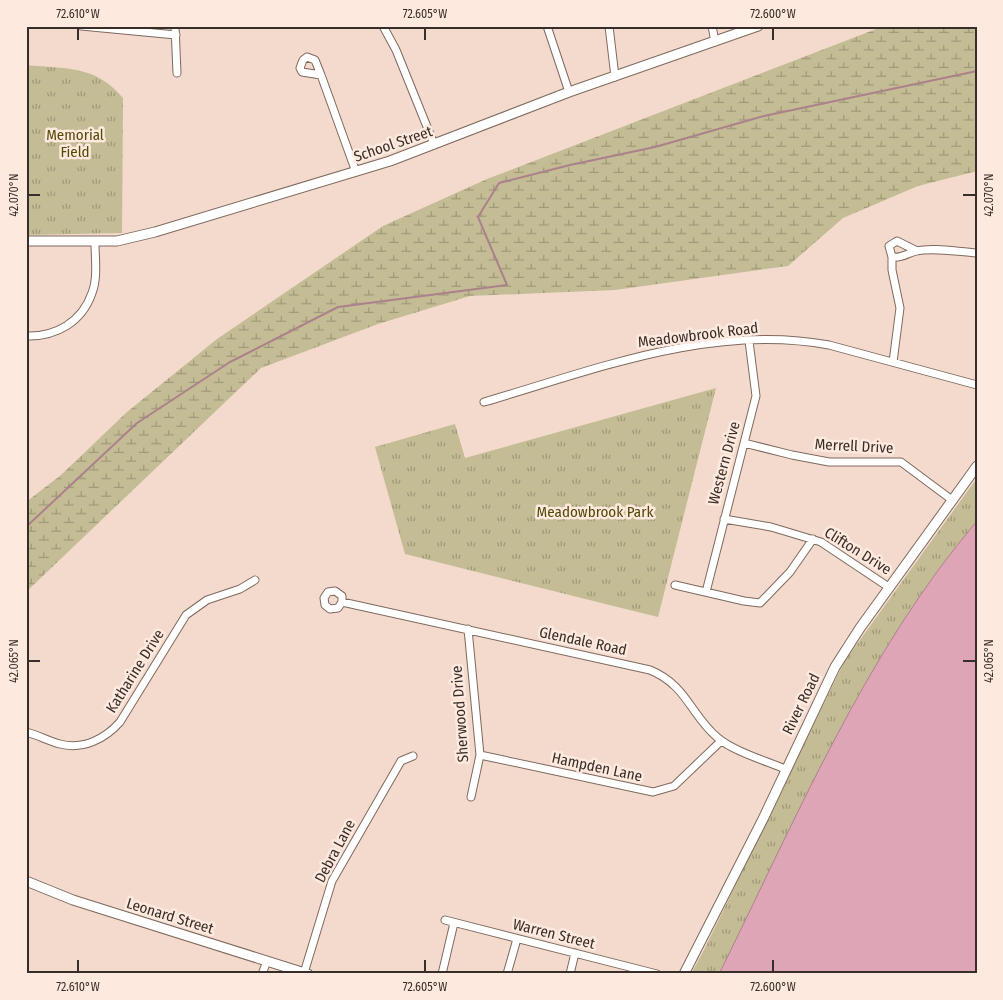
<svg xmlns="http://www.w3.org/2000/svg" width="1003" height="1000" viewBox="0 0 1003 1000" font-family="'Fira Sans Condensed',sans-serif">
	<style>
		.wetland { fill: url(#wetland-marsh) }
		.park { fill: url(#park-tufts) }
		.water { fill: #dda5b5; stroke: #ac818b }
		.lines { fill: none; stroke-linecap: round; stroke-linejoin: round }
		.stream { stroke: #ac818b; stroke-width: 2 }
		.minor-casing { stroke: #7f695d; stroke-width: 9 }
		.tertiary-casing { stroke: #7f695d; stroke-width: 11 }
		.minor { stroke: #fff; stroke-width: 7 }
		.tertiary { stroke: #fff; stroke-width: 9 }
		.ticks { fill: none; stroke: #382e29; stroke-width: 2 }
		.labels { text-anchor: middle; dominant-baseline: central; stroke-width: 5; stroke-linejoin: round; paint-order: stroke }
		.park-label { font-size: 15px; fill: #534907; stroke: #fde9de }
		.street-label { font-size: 15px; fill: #382e29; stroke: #fde9de }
		.neatline { fill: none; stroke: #382e29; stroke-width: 2 }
		.ticks-label { font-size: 12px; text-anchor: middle; fill: #382e29 }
	</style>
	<defs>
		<pattern id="wetland-marsh" width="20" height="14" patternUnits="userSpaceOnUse" patternTransform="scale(1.25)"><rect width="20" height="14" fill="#c3bc94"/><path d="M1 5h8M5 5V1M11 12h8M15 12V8" fill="none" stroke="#9f9979"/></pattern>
		<pattern id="park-tufts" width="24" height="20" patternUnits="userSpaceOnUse" patternTransform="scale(1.25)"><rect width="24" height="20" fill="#c3bc94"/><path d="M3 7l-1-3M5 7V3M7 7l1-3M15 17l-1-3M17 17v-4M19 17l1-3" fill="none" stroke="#9f9979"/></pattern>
	</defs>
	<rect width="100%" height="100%" fill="#f3dacd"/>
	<path class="wetland" d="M 884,26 L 977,26 L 977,171 L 918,186 L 843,218 L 788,266 L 615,290 L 470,296 L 378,324 L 261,368 L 26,592 L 26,502 L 61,475 L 127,412 L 217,339 L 383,226 L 487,179 Z"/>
	<path class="park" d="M 26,65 C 67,69 95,65 123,98 L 122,233 L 26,235 Z
		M 716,388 L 658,617 L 405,554 L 375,447 L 455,424 L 465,458 Z
		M 977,478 L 977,521 C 866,651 795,821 719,974 L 691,974 L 704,950 L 844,662 Z"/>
	<path class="water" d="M 977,521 L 977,974 L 719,974 C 795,821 866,651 977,521 Z"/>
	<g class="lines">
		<path class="stream" d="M 26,527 L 137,423 L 230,362 L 338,307 L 507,285 L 478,217 L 499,183 L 570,165 L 655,147 L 764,116 L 977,71"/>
		<g class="minor-casing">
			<path id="minor" d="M 81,26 L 176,35
				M 175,26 L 177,73
				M 383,26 L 396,50 L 434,144
				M 547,26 L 569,92
				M 609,26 L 615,77
				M 712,26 L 715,42
				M 321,75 L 315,60 L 307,57 L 303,60 L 300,68 L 302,72 L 321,75 L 356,172
				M 892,257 L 889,246 L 897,241 L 917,251
				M 26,336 C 56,337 82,322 92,293 C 98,278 95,258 95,243
				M 893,362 L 900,308 L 892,270 L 892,257 C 901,259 908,253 916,251 C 935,247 957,252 977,253
				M 484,402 C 594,370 712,323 829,345 L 977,385
				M 744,443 L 792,455 L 829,462 L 901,462 L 952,500
				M 724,519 L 771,527 L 821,542 L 890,588
				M 675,585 L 744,601 L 760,603 L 790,572 L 813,539
				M 706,592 L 756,396 L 749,341
				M 342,602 L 338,608 L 330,609 L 325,605 L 324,598 L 328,592 L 335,591 L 342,596 L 342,602 L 650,670 C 687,685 691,716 718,738 C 733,751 766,761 785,769
				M 468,629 L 480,755 L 471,797
				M 26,732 C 38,735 48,741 60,744 C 83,750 105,739 120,722 L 186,615 L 207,600 L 240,589 L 255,580
				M 480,755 L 653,792 L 674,786 L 721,741
				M 445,920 L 657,974
				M 304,973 L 332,881 L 401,761 L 413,756
				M 262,974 L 267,961
				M 442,974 L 454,923
				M 507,974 L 517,939
				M 570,974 L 575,953"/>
		</g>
		<g class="tertiary-casing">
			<path id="tertiary" d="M 26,241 L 117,241 L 155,232 L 390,161 L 569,92 L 758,26
				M 26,881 L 73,900 L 308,974
				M 684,974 L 763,819 L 835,667 L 860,628 L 977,466"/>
		</g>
		<use href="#minor" class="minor"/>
		<use href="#tertiary" class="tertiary"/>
	</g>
	<path class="ticks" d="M 78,28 L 78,40M 425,28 L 425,40M 773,28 L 773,40M 28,195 L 40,195M 963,195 L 976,195M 28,661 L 40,661M 963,661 L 976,661M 78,960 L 78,972M 425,960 L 425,972M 773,960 L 773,972"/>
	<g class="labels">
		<g class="park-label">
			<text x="75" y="135">Memorial<tspan x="75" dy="17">Field</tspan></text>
			<text x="595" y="512">Meadowbrook Park</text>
		</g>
		<g class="street-label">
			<text transform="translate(393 144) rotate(-19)">School Street</text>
			<text transform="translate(698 335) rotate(-7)">Meadowbrook Road</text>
			<text transform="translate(854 446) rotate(3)">Merrell Drive</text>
			<text transform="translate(724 463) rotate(-75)">Western Drive</text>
			<text transform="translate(858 551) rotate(32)">Clifton Drive</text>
			<text transform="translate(583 641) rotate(12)">Glendale Road</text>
			<text transform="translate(135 671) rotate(-58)">Katharine Drive</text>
			<text transform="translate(801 704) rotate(-64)">River Road</text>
			<text transform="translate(460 714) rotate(-94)">Sherwood Drive</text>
			<text transform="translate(597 767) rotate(12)">Hampden Lane</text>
			<text transform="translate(335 851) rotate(-62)">Debra Lane</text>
			<text transform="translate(170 916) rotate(17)">Leonard Street</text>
			<text transform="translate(554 934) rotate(14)">Warren Street</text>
		</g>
	</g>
	<rect width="1003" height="1000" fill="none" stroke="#fde9de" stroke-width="55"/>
	<rect x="28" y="28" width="948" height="944" class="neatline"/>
	<g class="ticks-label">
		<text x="78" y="18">72.610°W</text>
		<text x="425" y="18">72.605°W</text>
		<text x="773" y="18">72.600°W</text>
		<text transform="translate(14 195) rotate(-90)" y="4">42.070°N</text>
		<text transform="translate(989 195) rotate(-90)" y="4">42.070°N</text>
		<text transform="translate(14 661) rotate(-90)" y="4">42.065°N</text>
		<text transform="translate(989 661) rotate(-90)" y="4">42.065°N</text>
		<text x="78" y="991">72.610°W</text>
		<text x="425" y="991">72.605°W</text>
		<text x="773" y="991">72.600°W</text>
	</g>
</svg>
